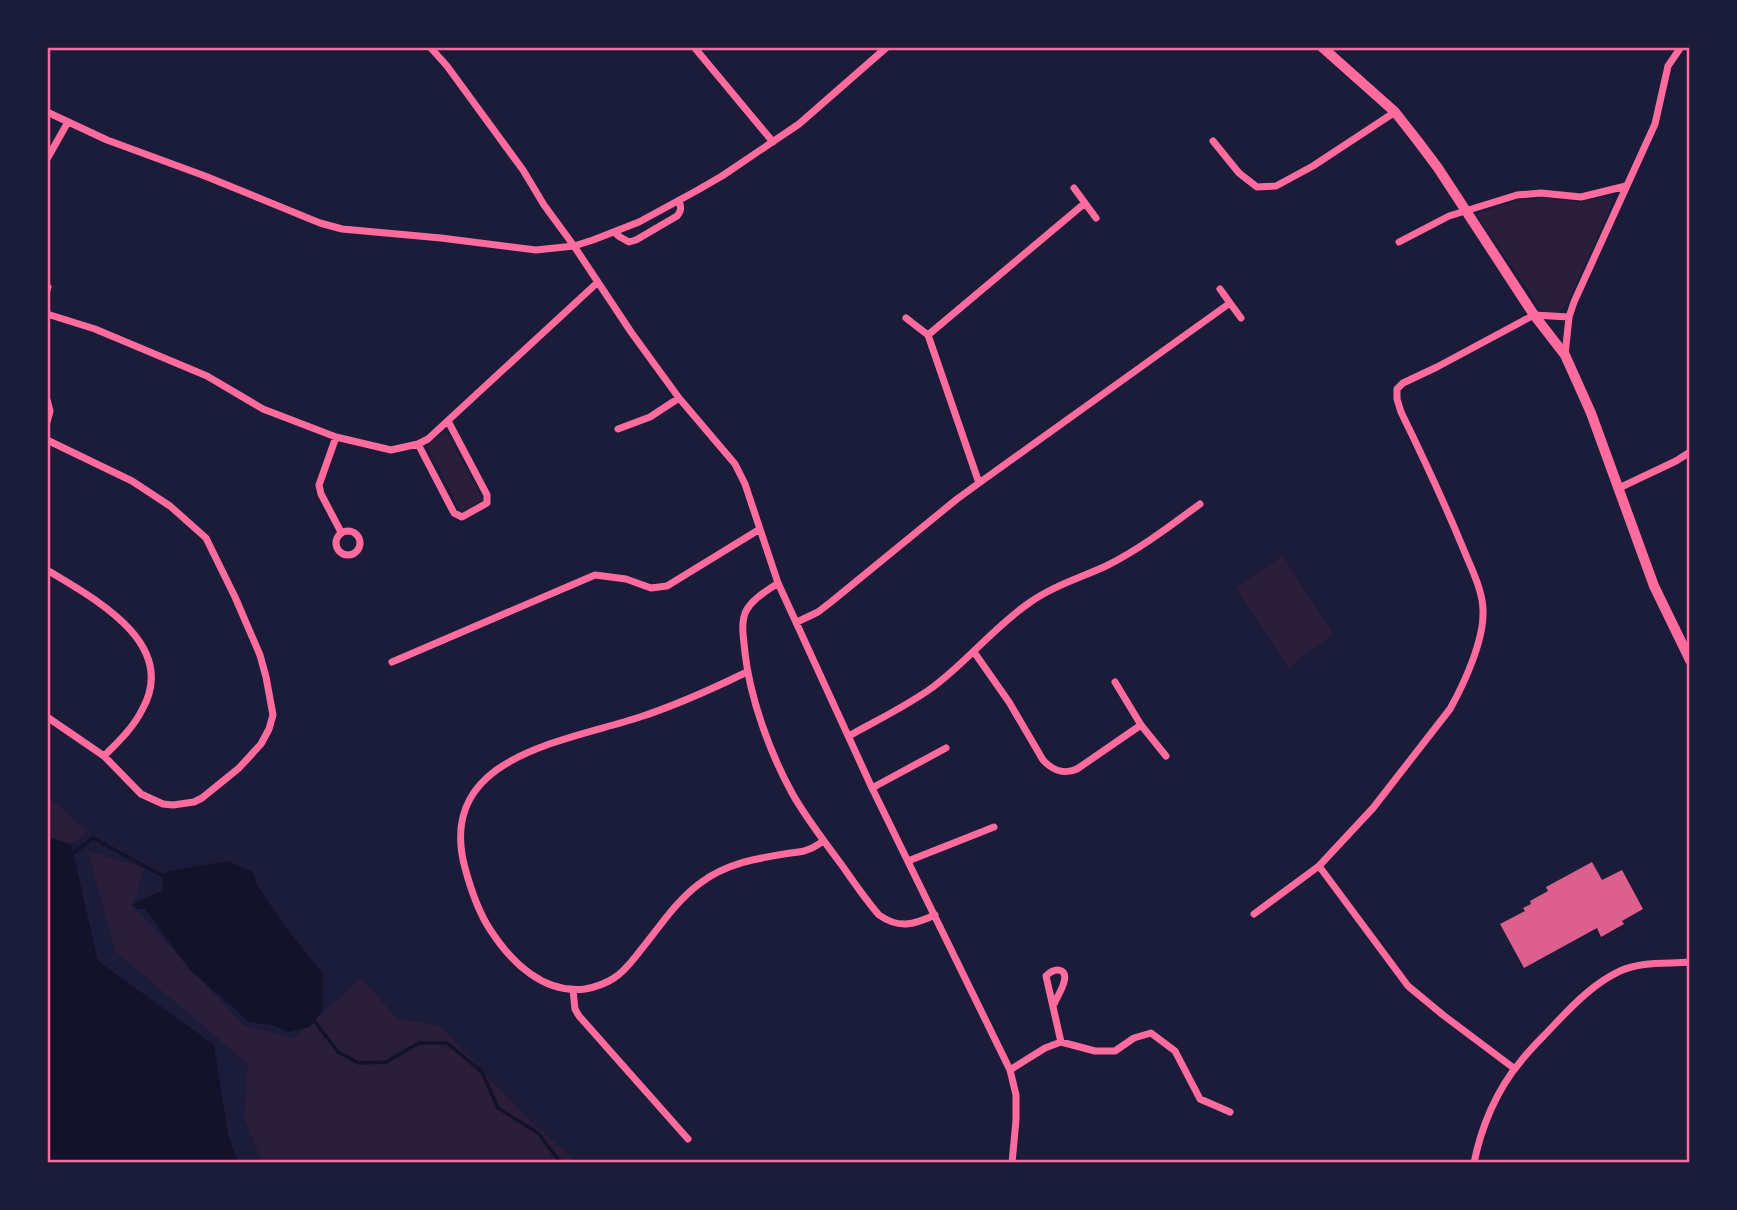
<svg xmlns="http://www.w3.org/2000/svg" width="1737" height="1210" viewBox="0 0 1737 1210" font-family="'Asap Condensed',sans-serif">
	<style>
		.green { fill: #2a1e3b }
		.water { fill: #12122b }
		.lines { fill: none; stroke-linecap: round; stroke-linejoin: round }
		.stream { stroke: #12122b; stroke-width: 3.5 }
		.building { fill: #dd5f8e }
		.minor { stroke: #ff6b9d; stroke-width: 7 }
		.trunk { stroke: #ff6b9d; stroke-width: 10 }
		.neatline { fill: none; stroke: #ff6b9d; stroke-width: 2.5 }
	</style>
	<rect width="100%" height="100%" fill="#1b1b3a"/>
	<path class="green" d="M 1606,196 L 1612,199 L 1611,206 L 1566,306 L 1555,313 L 1545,311 L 1539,307 L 1476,214 L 1520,200 L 1540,198 L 1582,202 Z
		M 446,432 L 483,500 L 461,511 L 427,446 Z
		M 1283,556 L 1333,634 L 1288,668 L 1236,587 Z
		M 47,795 L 87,831 C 70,850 69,844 47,836 Z
		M 88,851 L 144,868 L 133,906 L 243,1025 L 294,1039 L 361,978 L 397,1019 L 440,1026 L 524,1115 L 577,1163 L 262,1163 L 244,1117 L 248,1064 L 115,951 Z"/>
	<path class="water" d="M 47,837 L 71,844 L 98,961 L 214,1045 L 228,1134 L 238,1163 L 47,1163 Z
		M 228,861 L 253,872 L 256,884 L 287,929 L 323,974 L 323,1009 L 310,1027 L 288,1032 L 272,1025 L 249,1022 L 190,970 L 145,909 L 138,909 L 131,905 L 163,890 L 162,876 L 168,871 Z"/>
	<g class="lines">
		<path class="stream" d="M 73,853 L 93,838 L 163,876
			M 312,1018 L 338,1052 L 359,1063 L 386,1062 L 419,1043 L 447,1043 L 482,1072 L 498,1108 L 538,1133 L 561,1163"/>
	</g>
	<path class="building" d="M 1592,862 L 1602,880 L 1622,870 L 1643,909 L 1622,921 L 1624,924 L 1601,937 L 1597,928 L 1524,968 L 1500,924 L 1525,911 L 1523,908 L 1531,904 L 1530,901 L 1548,891 L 1546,887 Z"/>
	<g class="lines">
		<path class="minor" d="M 430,47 L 447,66 L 523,170 L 544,205 L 574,246 L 631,332 L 679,398 L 735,464 L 745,484 L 778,583 L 872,788 L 1010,1070 L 1016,1095 L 1016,1120 L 1012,1163
			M 694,47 L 773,142
			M 47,112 L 107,140 L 205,176 L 320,223 L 342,229 L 441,238 L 536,250 L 574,246 L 593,240 L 639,222 L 696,191 L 722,176 L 799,124 L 887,47
			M 1213,141 L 1239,173 L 1257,187 L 1276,186 L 1313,166 L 1395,112
			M 47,159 L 68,122
			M 1085,203 L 1096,218
			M 614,232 L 620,237 L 629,242 L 636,240 L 677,216 C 682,210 681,207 679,200
			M 1399,242 L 1449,216 L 1517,195 L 1541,193 L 1581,197 L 1626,186
			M 1220,289 L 1230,303
			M 47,290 L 48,287
			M 47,314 L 95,329 L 207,376 L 263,409 L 336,437 L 391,450 L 418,444 L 428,439 L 598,282
			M 906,318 L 928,335
			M 1565,355 L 1569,317 L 1574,302 L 1655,124 L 1668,66 L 1681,47
			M 47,400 L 50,411 L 47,422
			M 618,429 L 650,417 L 679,398
			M 336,437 L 319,485 L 321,494 L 341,532
			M 47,440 L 132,481 L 170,506 L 206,538 L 235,597 L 260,655 L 266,677 L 273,715 L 269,729 L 261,744 L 239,768 L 202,798 L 194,802 L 173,805 L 163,804 L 141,794 L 104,756 L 47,717
			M 418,444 L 454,513 L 462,517 L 487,503 L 487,495 L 448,421
			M 979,483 L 1230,303 L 1241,318
			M 1619,488 L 1676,461 L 1690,452
			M336 543a12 12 0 1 1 24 0a12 12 0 1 1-24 0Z
			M 47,570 C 93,598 180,643 142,710 C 133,728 118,742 104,756
			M 778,583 C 767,591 753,598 746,611 C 740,624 744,639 745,653 C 750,698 770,753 792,793 C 806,818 824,841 841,864 C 853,881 865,899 879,915 C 899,929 913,925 935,915
			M 797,622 L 818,612 L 831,602 L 957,499 L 979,483 L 928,335 L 1085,203 L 1074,188
			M 974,652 L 1009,702 L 1043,760 C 1052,770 1064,775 1077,769 L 1141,725
			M 392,662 L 595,575 L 626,579 L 651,588 L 667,586 L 760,529
			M 747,672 C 712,689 677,705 640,717 C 564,742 435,756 465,868 C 471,890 478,912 491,931 C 512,963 544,994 585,989 C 596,987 605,984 614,978 C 625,971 632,961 640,951 C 659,928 675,902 699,884 C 730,860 767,857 804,851 L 812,848 L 824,841
			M 1115,682 L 1141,725 L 1166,756
			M 849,736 C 877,720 907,706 933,687 C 967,662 994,627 1029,603 C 1053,586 1080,578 1106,566 C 1140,549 1170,526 1200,504
			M 872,788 L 946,748
			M 908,861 L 994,827
			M 1254,914 L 1319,866
			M 573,990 L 575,1009 L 579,1016 L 688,1139
			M 1054,1004 C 1057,997 1062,990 1064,982 C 1068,968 1055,967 1046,976 L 1061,1042
			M 1515,1069 L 1443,1015 L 1408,986 L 1319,866 L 1373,808 L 1450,709 C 1464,684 1483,642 1483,614 C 1484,592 1471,568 1463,548 C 1444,502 1423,457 1401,412 L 1397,399 L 1397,389 L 1403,383 L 1437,367 L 1534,315 L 1569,317
			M 1010,1070 L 1045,1048 L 1061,1042 L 1095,1051 L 1115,1051 L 1134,1038 L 1151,1033 L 1175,1051 L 1200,1099 L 1230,1112
			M 1474,1163 C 1481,1127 1497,1089 1521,1061 C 1531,1048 1543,1037 1554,1025 C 1573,1005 1594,983 1620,971 C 1641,961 1667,964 1690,962"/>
		<path class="trunk" d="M 1322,47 L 1395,112 L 1417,140 L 1438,168 L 1534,315 L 1565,355 L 1591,413 L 1654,586 L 1690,660"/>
	</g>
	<rect width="1737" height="1210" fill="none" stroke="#1b1b3a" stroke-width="98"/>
	<rect x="49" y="49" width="1639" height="1112" class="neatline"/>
</svg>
